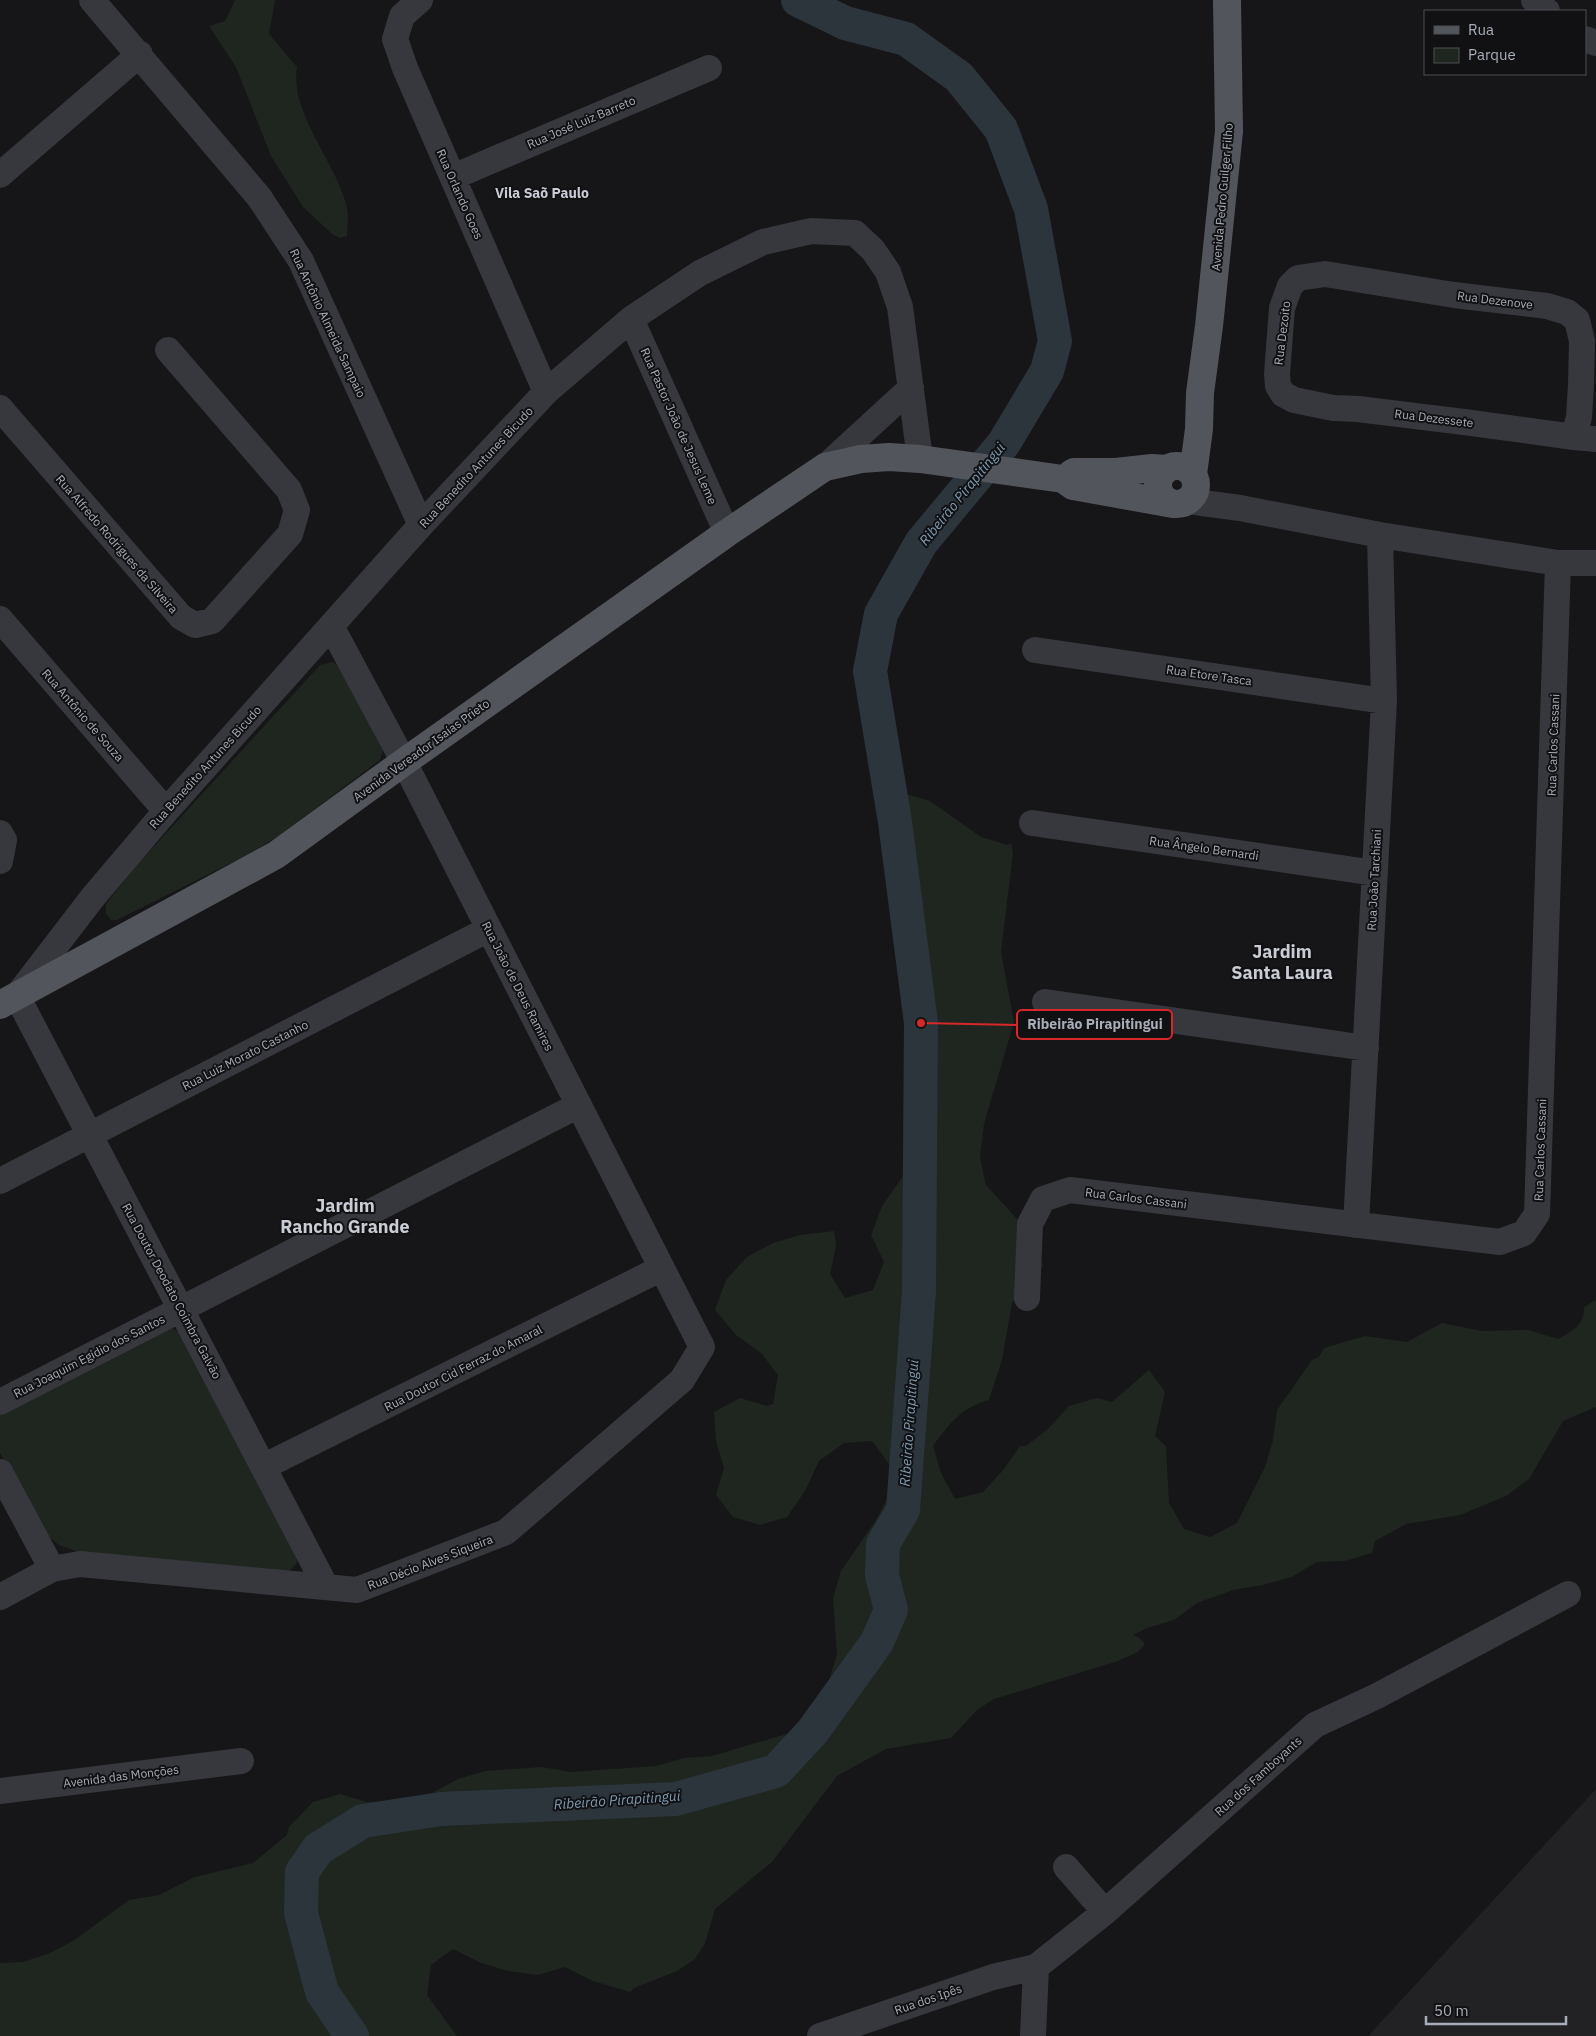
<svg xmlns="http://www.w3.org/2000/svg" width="1596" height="2036" viewBox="0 0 1596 2036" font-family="'IBM Plex Sans',sans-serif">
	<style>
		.built { fill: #222225 }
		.green { fill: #1e261f }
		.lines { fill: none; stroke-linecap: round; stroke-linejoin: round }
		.river { stroke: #2c353c; stroke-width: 34 }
		.minor { stroke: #37383d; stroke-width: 26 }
		.major { stroke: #53555c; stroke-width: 28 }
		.labels { text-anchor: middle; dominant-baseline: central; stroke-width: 4; stroke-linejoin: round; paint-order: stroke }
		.street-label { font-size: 12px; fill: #a8adb8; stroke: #111113 }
		.neighbourhood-label { font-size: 14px; font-weight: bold; fill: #c9ccd4; stroke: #111113 }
		.water-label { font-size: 14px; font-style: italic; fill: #7f9bb3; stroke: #111113 }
		.district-label { font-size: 18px; font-weight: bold; fill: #c9ccd4; stroke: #111113 }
		.leader { fill: none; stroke: #d62828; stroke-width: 2 }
		.callout-dot { fill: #d62828; stroke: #111113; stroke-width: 2 }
		.callout { fill: #111113; stroke: #d62828; stroke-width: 2 }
		.callout-label { font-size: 14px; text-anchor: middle; font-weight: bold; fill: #a8adb8 }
	</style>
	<rect width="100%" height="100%" fill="#161618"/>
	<path class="built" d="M 1596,1789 L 1596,2036 L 1368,2036 Z"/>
	<path class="green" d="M 235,0 L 275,0 L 269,34 L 297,67 C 289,113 337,163 347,208 C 349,217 347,227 347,236 L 340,238 L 332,234 L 303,207 L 271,156 L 236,67 L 209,26 L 225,21 Z
		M 332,662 L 345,669 L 384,747 L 380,760 L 280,835 L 249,854 L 117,920 L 111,920 L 106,914 L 106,904 L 136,866 L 320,665 Z
		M 903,793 L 930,801 L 981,837 L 1008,845 L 1011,843 L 1013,853 L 1001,952 L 1014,1022 L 984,1124 L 980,1158 L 986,1185 L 1018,1220 L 1043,1266 L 1025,1283 L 1012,1303 L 1002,1360 L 989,1400 C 961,1408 950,1423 933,1446 L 941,1473 L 955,1499 L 983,1492 L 1004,1469 L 1020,1446 L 1026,1446 L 1048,1429 L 1069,1406 L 1097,1398 L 1112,1402 L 1149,1370 L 1165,1392 L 1155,1436 L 1166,1446 L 1169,1503 L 1184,1529 L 1210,1537 L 1237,1523 L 1265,1467 L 1273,1440 L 1277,1410 L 1312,1360 L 1319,1357 L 1324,1348 L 1365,1336 L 1407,1342 L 1442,1323 L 1482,1331 L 1528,1330 L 1558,1339 C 1572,1332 1585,1324 1584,1307 L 1596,1300 L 1596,1407 L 1563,1421 L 1529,1479 L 1506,1496 L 1460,1515 L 1406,1524 L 1375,1541 L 1372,1553 L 1345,1561 L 1317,1562 L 1291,1577 L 1263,1585 L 1233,1590 L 1197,1603 L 1174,1620 L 1147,1628 L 1133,1635 L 1138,1637 L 1145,1644 L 1138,1652 L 1118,1661 L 994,1699 L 977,1710 L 951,1738 L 886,1749 L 837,1776 L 772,1862 L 715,1909 L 705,1943 L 695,1959 L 677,1971 L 634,1988 L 630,1992 L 593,1981 L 565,1967 L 538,1975 L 508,1971 L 481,1963 L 453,1949 L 431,1965 L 427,1995 L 457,2036 L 0,2036 L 0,1963 L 23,1962 L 50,1953 L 76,1939 L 129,1900 L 159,1895 L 195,1877 L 253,1863 L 287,1835 L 289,1827 L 313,1802 L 340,1794 L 367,1802 L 405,1801 L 432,1793 L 458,1779 L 485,1771 L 542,1767 L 571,1772 L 656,1766 L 684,1758 L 712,1756 L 793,1732 L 815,1709 L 829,1681 L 837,1654 L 833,1598 L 841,1571 L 876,1520 L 891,1492 L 889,1464 L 872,1441 L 844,1443 L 819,1461 L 805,1491 L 787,1517 L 760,1525 L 733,1517 L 716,1495 L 724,1468 L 716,1441 L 714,1412 L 740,1398 L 767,1406 L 773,1404 L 778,1375 L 761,1353 L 736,1335 L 715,1310 L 726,1280 L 747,1257 L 773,1243 L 800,1235 L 834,1231 L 836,1246 L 830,1274 L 845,1298 L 873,1290 L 884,1262 L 871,1235 L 882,1206 L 903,1176 L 914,1148 L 919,1120 L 914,1063 L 920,1035 L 905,979 L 902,951 L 905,921 L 894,859 L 889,808 Z
		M 169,1326 L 181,1334 L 296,1550 L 297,1563 L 288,1572 L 81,1553 L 59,1545 L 42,1532 L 0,1453 L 0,1413 Z"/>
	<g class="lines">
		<path class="river" d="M 352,2036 L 322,1992 L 301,1913 L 302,1872 L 318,1849 L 363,1821 L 441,1809 L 676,1799 L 776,1771 L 813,1731 L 877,1642 L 891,1610 L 882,1575 L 883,1544 L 903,1510 L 919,1291 L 921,1023 L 895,822 L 870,671 L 881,614 L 921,543 L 1004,443 L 1047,371 L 1055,341 L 1031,209 L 1001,129 L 959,77 L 906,39 L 845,23 L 798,0"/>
		<path class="minor" d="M 92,0 L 259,197 L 301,261 L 421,525
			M 420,0 L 402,16 L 395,39 L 405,68 L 546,392
			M 1534,0 L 1547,11
			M 1585,39 L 1596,43
			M 0,175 L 140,54
			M 453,177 L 709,68
			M 631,319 L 727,533
			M 0,408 L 181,617 L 195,625 L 212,621 L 290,534 L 297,510 L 289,490 L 168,350
			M 1574,437 L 1579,417 L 1581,384 L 1582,341 L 1577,320 L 1567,312 L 1547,306 L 1454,295 L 1325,274 L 1298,278 L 1290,286 L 1282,308 L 1277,374 L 1278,386 L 1283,394 L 1294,400 L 1333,408 L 1358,409 L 1464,422 L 1574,437 L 1596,439
			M 825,467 L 911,388
			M 1188,501 L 1240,508 L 1380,535 L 1558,563 L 1596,563
			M 0,619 L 166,811
			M 1035,650 L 1384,701
			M 1032,823 L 1375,873
			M 0,833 L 4,840 L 0,861
			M 1045,1002 L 1366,1048
			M 0,1181 L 489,929
			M 1356,1225 L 1384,701 L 1380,535
			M 1027,1298 L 1030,1224 L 1043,1199 L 1070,1190 L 1500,1242 L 1524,1233 L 1537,1214 L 1558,563
			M 0,1402 L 579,1105
			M 263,1467 L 662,1268
			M 0,1472 L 52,1569
			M 326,1587 L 17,996 L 93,897 L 166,811 L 421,525 L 546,392 L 631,319 L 700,273 L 763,242 L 811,231 L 855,233 L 873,250 L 888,272 L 900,307 L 920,459
			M 0,1597 L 52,1569 L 80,1564 L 357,1590 L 506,1532 L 682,1380 L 702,1347 L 404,762 L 331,626
			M 0,1791 L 241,1761
			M 1066,1867 L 1105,1912
			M 820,2036 L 993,1977 L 1036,1967 L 1105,1912 L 1315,1725 L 1377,1696 L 1568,1594
			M 1033,2036 L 1036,1967"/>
		<path class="major" d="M1158 485a19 19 0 1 1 38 0a19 19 0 1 1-38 0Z
			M 1071,474 L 1074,472 L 1116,472 L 1152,468 L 1167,469
			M 1193,474 L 1199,429 L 1200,393 L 1209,326 L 1229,131 L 1227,0
			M 0,1005 L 276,855 L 404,762 L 727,533 L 825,467 L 861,459 L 889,457 L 920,459 L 1063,479 L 1073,486 L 1173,504"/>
	</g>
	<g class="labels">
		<g class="street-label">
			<text transform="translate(581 122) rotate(-23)">Rua José Luiz Barreto</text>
			<text transform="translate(460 194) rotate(66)">Rua Orlando Goes</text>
			<text transform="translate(1222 197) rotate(-85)">Avenida Pedro Guilger Filho</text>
			<text transform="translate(1495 300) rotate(7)">Rua Dezenove</text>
			<text transform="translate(328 323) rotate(65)">Rua Antônio Almeida Sampaio</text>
			<text transform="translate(1282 333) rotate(-83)">Rua Dezoito</text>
			<text transform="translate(1434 418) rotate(7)">Rua Dezessete</text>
			<text transform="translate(679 426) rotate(66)">Rua Pastor João de Jesus Leme</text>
			<text transform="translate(476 467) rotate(-47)">Rua Benedito Antunes Bicudo</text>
			<text transform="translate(117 544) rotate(49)">Rua Alfredo Rodrigues da Silveira</text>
			<text transform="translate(1209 675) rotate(8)">Rua Etore Tasca</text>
			<text transform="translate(83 715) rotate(49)">Rua Antônio de Souza</text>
			<text transform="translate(1553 745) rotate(-88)">Rua Carlos Cassani</text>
			<text transform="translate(421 750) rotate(-36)">Avenida Vereador Isaías Prieto</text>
			<text transform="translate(205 767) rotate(-48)">Rua Benedito Antunes Bicudo</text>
			<text transform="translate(1204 848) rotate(8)">Rua Ângelo Bernardi</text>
			<text transform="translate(1374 880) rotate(-87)">Rua João Tarchiani</text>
			<text transform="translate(518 986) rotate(63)">Rua João de Deus Ramires</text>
			<text transform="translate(245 1055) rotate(-27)">Rua Luiz Morato Castanho</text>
			<text transform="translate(1540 1150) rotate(-88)">Rua Carlos Cassani</text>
			<text transform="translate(1136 1198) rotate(7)">Rua Carlos Cassani</text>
			<text transform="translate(172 1291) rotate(62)">Rua Doutor Deodato Coimbra Galvão</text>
			<text transform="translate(89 1356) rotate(-27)">Rua Joaquim Egídio dos Santos</text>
			<text transform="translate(463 1368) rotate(-27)">Rua Doutor Cid Ferraz do Amaral</text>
			<text transform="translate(430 1562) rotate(-21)">Rua Décio Alves Siqueira</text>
			<text transform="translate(121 1776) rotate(-7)">Avenida das Monções</text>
			<text transform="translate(1258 1776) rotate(-42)">Rua dos Famboyants</text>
			<text transform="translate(928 1999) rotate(-19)">Rua dos Ipês</text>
		</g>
		<g class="neighbourhood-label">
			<text x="542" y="193">Vila Saõ Paulo</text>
		</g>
		<g class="water-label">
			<text transform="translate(962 494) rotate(-51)">Ribeirão Pirapitingui</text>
			<text transform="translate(909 1423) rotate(-86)">Ribeirão Pirapitingui</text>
			<text transform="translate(617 1800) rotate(-4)">Ribeirão Pirapitingui</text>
		</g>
		<g class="district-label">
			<text x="1282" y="951">Jardim<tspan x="1282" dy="21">Santa Laura</tspan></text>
			<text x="345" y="1205">Jardim<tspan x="345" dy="21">Rancho Grande</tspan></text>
		</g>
	</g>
	<path class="leader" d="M921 1023L1017 1025"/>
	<circle class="callout-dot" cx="921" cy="1023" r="5"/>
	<rect class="callout" x="1017" y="1010" width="155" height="29" rx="5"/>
	<g class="callout-label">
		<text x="1095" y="1029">Ribeirão Pirapitingui</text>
	</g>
	<rect x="1424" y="10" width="162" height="65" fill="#111113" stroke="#4d4f55"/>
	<rect x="1434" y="26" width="25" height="8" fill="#53555c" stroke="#4d4f55"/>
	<text x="1468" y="35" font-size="15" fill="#a8adb8">Rua</text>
	<rect x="1434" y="48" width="25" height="15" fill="#1e261f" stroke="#4d4f55"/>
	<text x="1468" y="60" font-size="15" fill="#a8adb8">Parque</text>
	<path d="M1426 2016v8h140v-8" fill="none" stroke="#a8adb8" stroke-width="2.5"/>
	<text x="1434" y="2016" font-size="15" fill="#a8adb8" stroke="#111113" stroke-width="4" paint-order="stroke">50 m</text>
</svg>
